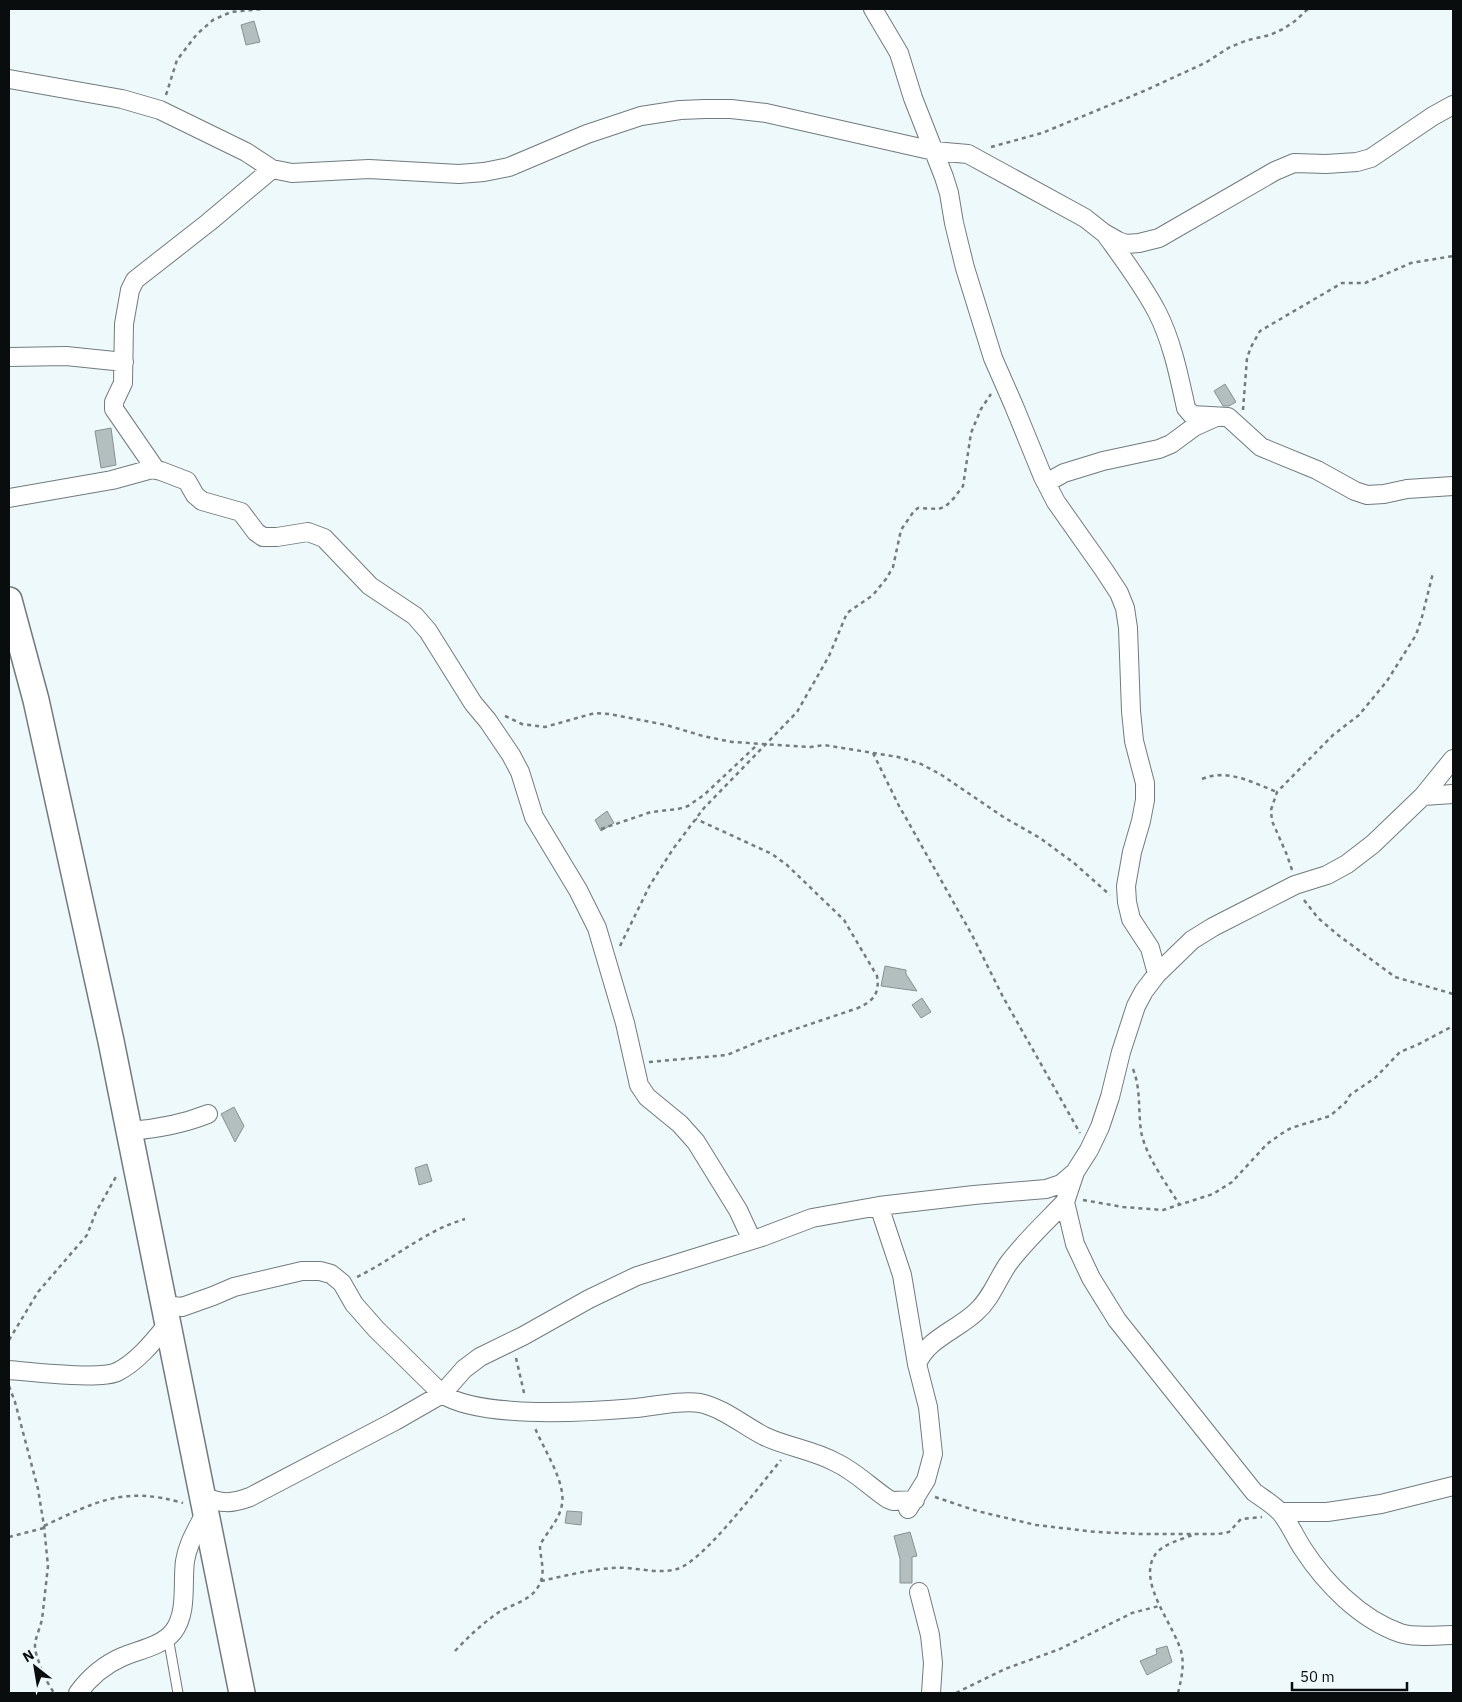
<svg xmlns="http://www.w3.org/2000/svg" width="1462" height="1702" viewBox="0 0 1462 1702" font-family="'IBM Plex Sans',sans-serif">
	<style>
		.building { fill: #b3bebe; stroke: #889293 }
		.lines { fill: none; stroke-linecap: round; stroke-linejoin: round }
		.lane-casing { stroke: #717b7e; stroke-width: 11 }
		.street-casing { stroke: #717b7e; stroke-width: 20 }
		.secondary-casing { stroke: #717b7e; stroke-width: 28 }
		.path { stroke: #747b7c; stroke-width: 2.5; stroke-dasharray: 4 4; stroke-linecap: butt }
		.lane { stroke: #fff; stroke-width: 9 }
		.street { stroke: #fff; stroke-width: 18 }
		.secondary { stroke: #fff; stroke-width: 25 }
	</style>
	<rect width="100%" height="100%" fill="#eef9fc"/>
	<path class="building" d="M 254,21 L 260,42 L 246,45 L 241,25 Z
		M 1225,384 L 1236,402 L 1229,406 L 1223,406 L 1214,391 Z
		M 111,428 L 116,465 L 101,468 L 95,431 Z
		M 607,811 L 614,823 L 601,831 L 595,820 Z
		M 885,966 L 906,970 L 906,974 L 917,991 L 881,986 Z
		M 922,998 L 931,1012 L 921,1018 L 912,1005 Z
		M 234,1107 L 244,1126 L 235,1142 L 221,1114 Z
		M 427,1164 L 432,1181 L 419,1185 L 415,1168 Z
		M 567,1511 L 582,1512 L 581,1525 L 565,1523 Z
		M 910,1532 L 917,1556 L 912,1557 L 912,1583 L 900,1583 L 900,1559 L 894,1536 Z
		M 1167,1646 L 1172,1662 L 1147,1675 L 1140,1661 L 1157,1654 L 1156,1649 Z"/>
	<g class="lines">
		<g class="lane-casing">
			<path id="lane" d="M 168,1637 L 178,1693"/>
		</g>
		<g class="street-casing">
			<path id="street" d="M 873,9 L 899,53 L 913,98 L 944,177 L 949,193 L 954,223 L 965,268 L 993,358 L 1014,406 L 1043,477 L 1056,502 L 1104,570 L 1119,593 L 1125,608 L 1128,628 L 1131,711 L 1134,741 L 1145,783 L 1145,800 L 1141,821 L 1132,852 L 1126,886 L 1127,902 L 1131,919 L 1150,948 L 1157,974
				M 9,79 L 122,99 L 160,110 L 246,152 L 272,169 L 292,173 L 369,169 L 459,174 L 484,172 L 509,167 L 587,134 L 641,116 L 680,110 L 705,109 L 731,109 L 766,113 L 934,151 L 968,154 L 1085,218 L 1104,233 L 1118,241 L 1126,244 L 1139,243 L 1159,238 L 1275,171 L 1294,163 L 1326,164 L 1357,162 L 1371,158 L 1433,116 L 1453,105
				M 1106,235 C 1124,260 1143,285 1157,312 C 1172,341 1179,376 1186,408 L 1192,415 L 1228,417 L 1261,447 L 1317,470 L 1355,491 L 1367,495 L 1384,494 L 1407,489 L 1453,486
				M 9,357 L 66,356 L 124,362
				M 156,470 L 114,409 L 114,402 L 123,383 L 124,324 L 130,290 L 135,280 L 209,222 L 272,169
				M 1046,483 L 1064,473 L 1103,461 L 1159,449 L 1171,444 L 1194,427 L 1214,418
				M 9,498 L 112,480 L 152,469 L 161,471 L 187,481 L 195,495 L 202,501 L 241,512 L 256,532 L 263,537 L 277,537 L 308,532 L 324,538 L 370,586 L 415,616 L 428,631 L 473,703 L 488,721 L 511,755 L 520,772 L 534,817 L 578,890 L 597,928 L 625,1023 L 639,1085 L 647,1097 L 680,1124 L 696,1142 L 738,1210 L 752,1240
				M 1423,796 L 1453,794
				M 129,1131 C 156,1129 183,1124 208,1114
				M 1075,1172 L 1065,1202 L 1075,1244 L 1091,1278 L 1117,1320 L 1254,1492 C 1262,1498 1274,1505 1281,1513 C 1290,1524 1295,1537 1303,1549 C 1325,1583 1360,1619 1400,1633 C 1414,1638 1438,1635 1453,1635
				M 879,1206 L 902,1275 L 917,1364 L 928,1407 L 933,1454 L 926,1480 L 908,1509
				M 163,1305 L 182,1307 L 213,1296 L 234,1287 L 302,1271 L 320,1271 L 331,1274 L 342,1283 L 354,1304 L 376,1329 L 442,1394 C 481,1419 589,1412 636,1408 C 655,1406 681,1400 700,1403 C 723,1408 743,1425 764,1436 C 787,1447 813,1450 835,1462 C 855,1471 870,1487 888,1499 L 893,1501 L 915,1500
				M 917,1364 C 927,1339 957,1330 976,1312 C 991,1299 997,1280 1008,1264 C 1024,1242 1046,1222 1065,1202
				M 9,1370 C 31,1372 99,1380 117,1372 C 137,1362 153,1342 167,1325
				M 203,1496 C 221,1504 231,1504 250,1497 L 395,1421 L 442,1394 L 464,1369 L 480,1357 L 523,1336 L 589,1299 L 637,1276 L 762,1237 L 812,1218 L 879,1206 L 974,1195 L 1046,1189 L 1061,1184 L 1075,1172 L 1089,1150 L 1100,1127 L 1110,1097 L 1121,1052 L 1136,1006 L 1144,991 L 1157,974 L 1192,940 L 1213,927 L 1295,885 L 1327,875 L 1347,864 L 1373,844 L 1423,796 L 1453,759
				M 1280,1512 L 1327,1512 L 1381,1504 L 1453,1486
				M 919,1592 L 930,1635 L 933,1663 L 931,1693
				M 78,1693 C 89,1678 104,1665 122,1657 C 138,1650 162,1646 173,1632 C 188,1613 182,1583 185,1561 C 188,1542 198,1528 206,1511"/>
		</g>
		<g class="secondary-casing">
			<path id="secondary" d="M 9,600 L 36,700 L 111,1041 L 242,1693"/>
		</g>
		<path class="path" d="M 166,95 L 177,60 L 197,34 L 213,20 L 231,12 L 262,9
			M 991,147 L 1042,133 L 1144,91 L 1205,63 L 1230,47 L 1248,40 L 1270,35 L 1283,29 L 1295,21 L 1308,9
			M 1243,410 L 1247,358 L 1251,347 L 1260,331 L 1342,283 L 1365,283 L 1411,263 L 1453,256
			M 505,716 L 522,724 L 545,727 L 595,713 L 609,714 L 666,725 L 703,736 L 732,742 L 811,747 L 824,745 L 898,757 L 921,764 L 940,774 L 1005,818 L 1040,838 L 1074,863 L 1110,895
			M 873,753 L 898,804 L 972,935 L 1003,997 L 1080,1133
			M 1202,779 C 1228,768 1253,783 1277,792
			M 601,829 L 651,812 L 678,809 L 688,806 L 704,795 L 758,744
			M 1292,870 L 1287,855 L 1272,821 L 1271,810 L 1277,792 L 1333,735 L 1359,715 L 1387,681 L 1416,635 L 1422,617 L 1433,573
			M 1304,900 L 1318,918 L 1338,935 L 1395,977 L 1453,994
			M 620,946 L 650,885 L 673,849 L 704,808 L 797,712 L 829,656 L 847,613 L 873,595 L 886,579 L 893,567 L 901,530 L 914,511 L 918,508 L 939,509 L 946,506 L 954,498 L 963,486 L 971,433 L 981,409 L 991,394
			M 649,1062 L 727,1055 L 760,1041 L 858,1008 C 873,1001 880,994 877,976 L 844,920 L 787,865 L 772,854 L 696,819
			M 1133,1069 C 1141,1089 1138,1110 1141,1131 C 1145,1155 1166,1183 1179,1204
			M 1083,1200 L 1123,1207 L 1163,1210 L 1213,1194 L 1232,1182 L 1267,1144 L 1281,1134 L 1291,1128 L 1330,1116 L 1346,1102 L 1350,1095 L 1375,1078 L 1400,1052 L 1417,1045 L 1453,1026
			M 357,1277 C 394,1259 426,1230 465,1219
			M 9,1340 L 38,1292 L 87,1235 L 96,1212 L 117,1175
			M 516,1358 L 525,1397
			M 9,1386 L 15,1402 L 38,1489 L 44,1526 L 48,1566 L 42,1620 L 35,1642 L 35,1650 L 43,1675 L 54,1693
			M 935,1497 L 977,1511 L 1036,1525 L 1096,1532 L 1141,1534 L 1218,1534 L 1229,1532 L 1241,1519 L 1262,1517
			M 44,1526 C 97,1501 124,1486 183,1503
			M 9,1537 L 44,1528
			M 541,1581 C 564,1576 588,1570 612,1568 C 633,1566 658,1575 677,1569 C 704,1561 760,1485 781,1460
			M 455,1651 C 469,1636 483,1623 499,1612 C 511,1605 531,1600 538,1587 C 547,1573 540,1560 540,1545 C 547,1532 560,1519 562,1504 C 566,1482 543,1448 535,1428
			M 956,1693 L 1005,1669 L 1060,1649 L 1132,1613 L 1159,1606
			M 1178,1693 C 1181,1680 1184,1669 1182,1655 C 1177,1628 1136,1583 1155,1555 C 1162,1544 1181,1540 1192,1535"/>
		<use href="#lane" class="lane"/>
		<use href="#street" class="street"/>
		<use href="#secondary" class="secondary"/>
	</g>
	<rect width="1462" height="1702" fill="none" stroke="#0a0d0e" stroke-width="20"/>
	<g transform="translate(35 1667) rotate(329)" stroke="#eef9fc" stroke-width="4" paint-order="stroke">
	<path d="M0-4L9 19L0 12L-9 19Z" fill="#0a0d0e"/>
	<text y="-8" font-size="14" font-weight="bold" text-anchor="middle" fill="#0a0d0e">N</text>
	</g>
	<path d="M1292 1682v8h115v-8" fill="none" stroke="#0a0d0e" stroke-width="2.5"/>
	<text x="1300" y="1682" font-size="15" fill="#0a0d0e" stroke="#eef9fc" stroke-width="4" paint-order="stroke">50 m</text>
</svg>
